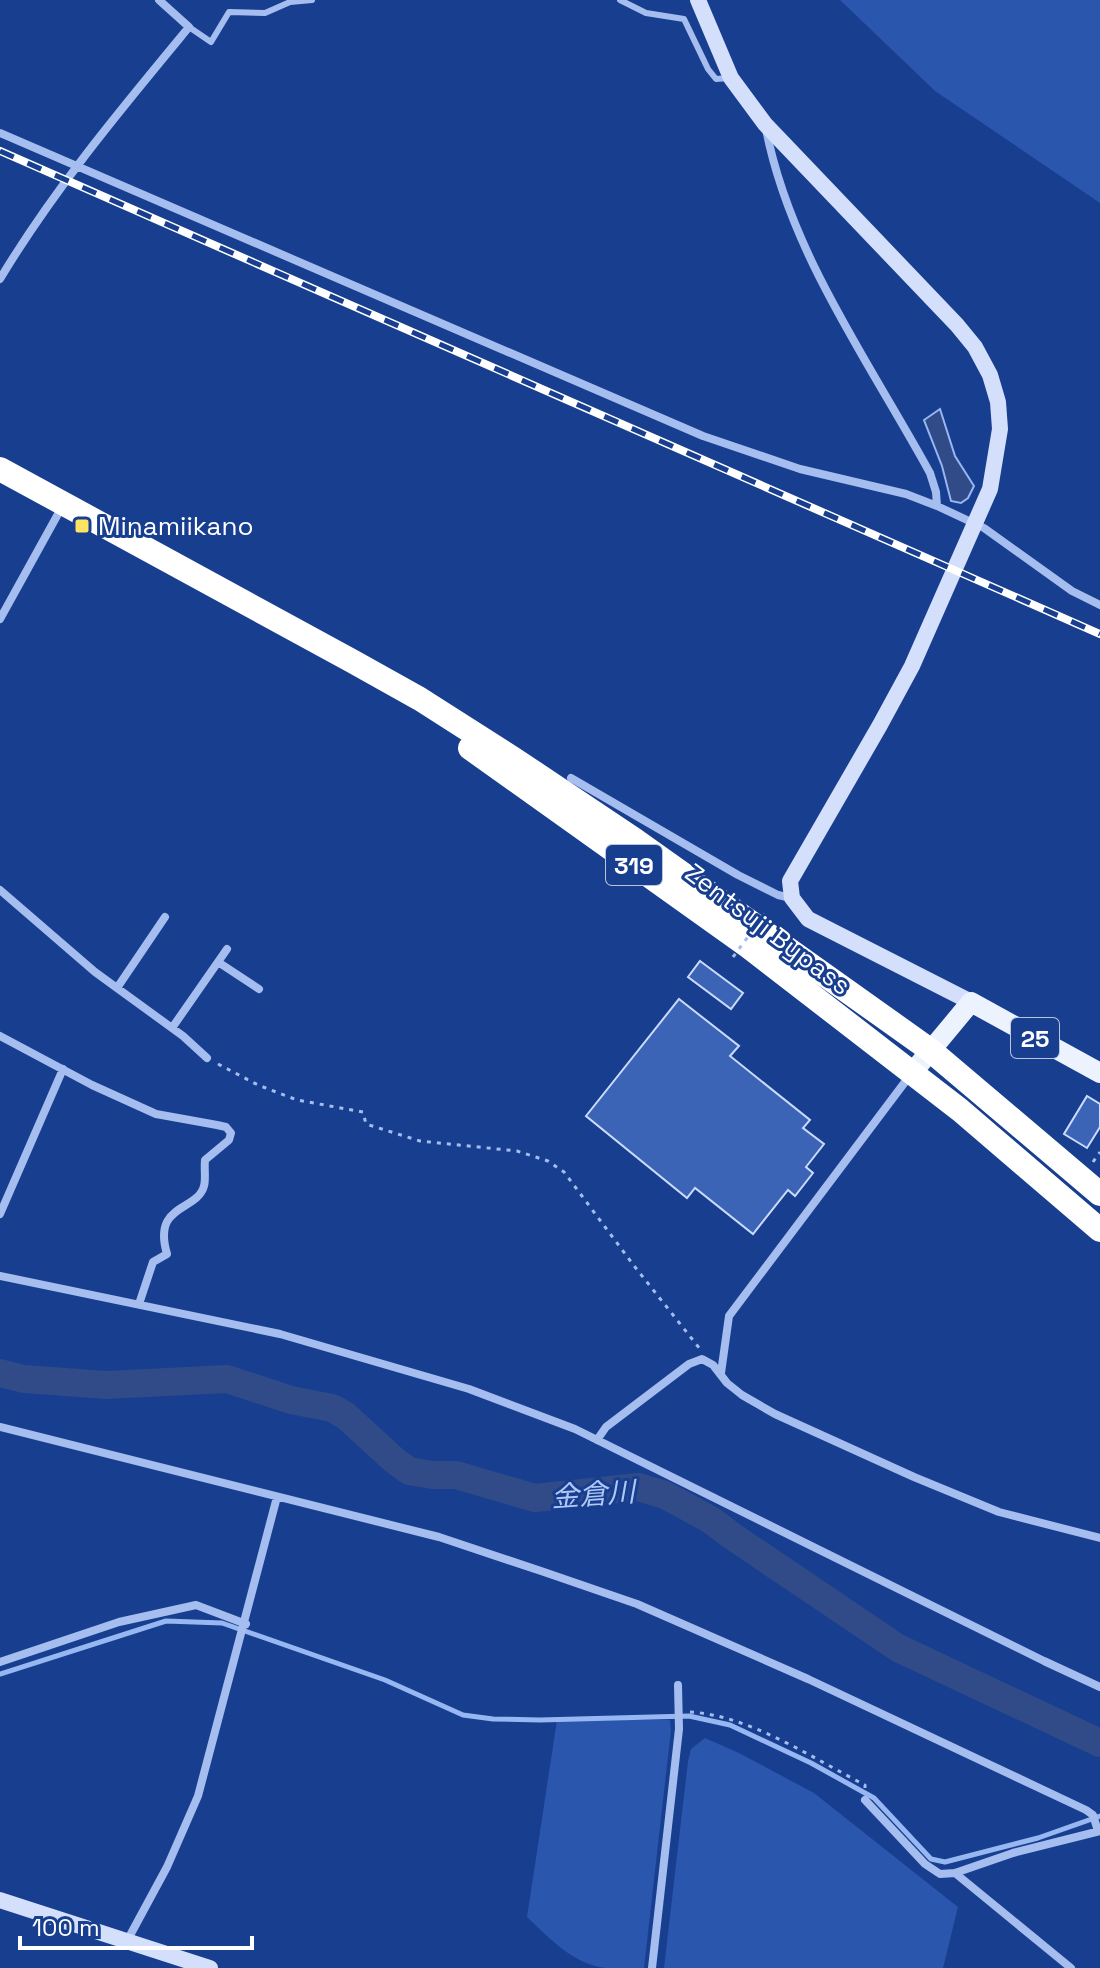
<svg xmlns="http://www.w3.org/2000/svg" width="1100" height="1968" viewBox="0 0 1100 1968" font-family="'Space Grotesk','Noto Sans JP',sans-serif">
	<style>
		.green { fill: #2a56ae }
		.water { fill: #304b88; stroke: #97b7f2; stroke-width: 2 }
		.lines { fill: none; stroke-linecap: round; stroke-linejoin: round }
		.stream { stroke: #97b7f2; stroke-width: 5 }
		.river { stroke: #304b88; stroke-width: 28 }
		.building { fill: #3c64b6; stroke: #cbdbfb; stroke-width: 2 }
		.path { stroke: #a5beef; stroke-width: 3; stroke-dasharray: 4 6; stroke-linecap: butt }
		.lane { stroke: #a5beef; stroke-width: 6 }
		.street { stroke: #a5beef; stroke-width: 8 }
		.secondary { stroke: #d3dffb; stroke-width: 16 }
		.primary { stroke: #edf2ff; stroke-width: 20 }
		.highway { stroke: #fff; stroke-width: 24 }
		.rail-casing { stroke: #fff; stroke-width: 8 }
		.rail { stroke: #183e8f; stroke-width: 5; stroke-dasharray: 15; stroke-linecap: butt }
		.path-bridge { stroke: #a5beef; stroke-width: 3; stroke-dasharray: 4 6; stroke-linecap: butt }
		.poi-dot { fill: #ffe463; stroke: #183e8f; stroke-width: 3 }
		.labels { text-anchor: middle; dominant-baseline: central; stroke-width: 6; stroke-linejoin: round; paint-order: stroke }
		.shield { fill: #183e8f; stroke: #bac5dd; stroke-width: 2 }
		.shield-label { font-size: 24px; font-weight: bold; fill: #fff }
		.poi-label { font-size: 26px; fill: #fff; stroke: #183e8f; text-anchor: start }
		.street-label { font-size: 26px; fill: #fff; stroke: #183e8f }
		.water-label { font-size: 28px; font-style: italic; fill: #b1c8f6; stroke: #183e8f }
	</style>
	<rect width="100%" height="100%" fill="#183e8f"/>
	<path class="green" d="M 840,0 L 1100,0 L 1100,203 L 935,91 Z
		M 557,1720 L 670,1720 L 671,1730 L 644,1968 C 632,1968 619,1968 606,1968 C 574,1965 549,1938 527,1917 Z
		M 705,1738 L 739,1753 L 814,1793 L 958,1907 L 943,1968 L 664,1968 L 688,1761 L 691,1749 Z"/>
	<path class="water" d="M 940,409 L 955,456 L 974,486 L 968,498 L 961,503 L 951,501 L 942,466 L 924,420 Z"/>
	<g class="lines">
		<path class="stream" d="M 0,1674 L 166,1621 L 222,1623 L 385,1680 L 463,1715 L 493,1719 L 540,1720 L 689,1716 L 730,1725 L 811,1763 L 874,1798 L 931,1859 L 945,1862 L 1038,1838 L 1100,1816"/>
		<path class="river" d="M 0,1373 L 24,1379 L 106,1385 L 227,1379 L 291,1400 L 332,1408 L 346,1416 L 394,1460 L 409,1471 L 432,1475 L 456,1475 L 535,1498 L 638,1487 L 665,1495 L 711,1520 L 732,1536 L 898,1648 L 1100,1743"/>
	</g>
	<path class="building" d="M 700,961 L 743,993 L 731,1009 L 688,977 Z
		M 679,999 L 739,1046 L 730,1056 L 810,1120 L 803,1128 L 824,1144 L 806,1167 L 813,1173 L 795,1196 L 788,1190 L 753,1234 L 695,1188 L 687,1198 L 586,1116 Z
		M 1087,1096 L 1100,1104 L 1100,1127 L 1087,1148 L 1064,1134 Z"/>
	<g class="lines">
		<path class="path" d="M 218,1064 L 258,1085 L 297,1100 L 363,1112 L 366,1124 L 420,1141 L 517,1151 L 548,1161 L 564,1172 L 635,1267 L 700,1349
			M 1093,1162 L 1100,1152
			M 690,1712 C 749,1715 814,1759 865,1785 L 865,1790"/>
		<path class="lane" d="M 620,0 L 646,13 L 684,19 L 708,69 L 716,79 L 729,78
			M 189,27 L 211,42 L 229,12 L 265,13 L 290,2 L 312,0"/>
		<path class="street" d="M 766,129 C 790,253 870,363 930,473 L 936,492 L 937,506
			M 0,133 L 703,436 L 800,469 L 906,494 L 937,506 L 984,528 L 1072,591 L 1100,605
			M 0,279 C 54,189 122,108 189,27 L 159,0
			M 0,619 L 63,505
			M 571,778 L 738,875 L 778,895 L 791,898
			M 0,890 L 95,972 L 183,1036 L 207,1058
			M 218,962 L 259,989
			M 117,988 L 165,917
			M 172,1028 L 227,949
			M 0,1036 L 92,1085 L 156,1114 L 217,1125 L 226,1127 L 231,1133 L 229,1140 L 205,1160 C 204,1168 206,1179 204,1186 C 197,1212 152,1203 167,1254 L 153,1262 L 139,1304
			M 0,1214 L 63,1069
			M 0,1276 L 280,1334 L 469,1389 L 575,1429 L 1044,1661 L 1100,1687
			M 721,1373 L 729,1316 L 911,1074
			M 0,1427 L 439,1537 L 544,1572 L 637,1604 L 808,1679 L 1086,1810 L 1093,1815 L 1098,1831
			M 597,1440 L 606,1427 L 689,1364 L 702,1359 L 713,1365 L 727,1383 L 742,1395 L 775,1414 L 914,1477 L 999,1512 L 1100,1538
			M 0,1662 L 119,1622 L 196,1605 L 246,1624
			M 865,1800 L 925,1864 L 940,1874 L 955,1873 L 1013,1853 L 1100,1831
			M 955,1873 L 1071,1968
			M 127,1941 L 167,1867 L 198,1796 L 277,1497
			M 652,1968 L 679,1729 L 678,1685"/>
		<path class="secondary" d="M 698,0 L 731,78 L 765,124 L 957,325 L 975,347 L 990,375 L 998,402 L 1000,429 L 990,489 L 912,666 L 880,725 L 790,881 L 792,898 L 808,919 L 971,1002
			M 0,1900 L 210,1968"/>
		<path class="primary" d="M 912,1073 L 971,1002 L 1100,1073"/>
		<path class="highway" d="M 0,469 L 352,661 L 420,699 L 514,759 L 635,840 L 930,1050 L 1100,1194
			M 470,748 L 749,947 L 960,1110 L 1100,1230"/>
		<g class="rail-casing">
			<path id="rail" d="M 0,151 L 1100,634"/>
		</g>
		<use href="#rail" class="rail"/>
		<path class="path-bridge" d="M 733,957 L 765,914"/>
	</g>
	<rect class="poi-dot" x="74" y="518" width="16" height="16" rx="4"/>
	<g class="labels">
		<g class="shield">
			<rect x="606" y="845" width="56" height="40" rx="6"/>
			<rect x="1011" y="1018" width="48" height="40" rx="6"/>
		</g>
		<g class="shield-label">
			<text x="634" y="865">319</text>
			<text x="1035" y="1038">25</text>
		</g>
		<g class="poi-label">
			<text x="98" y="526">Minamiikano</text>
		</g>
		<g class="street-label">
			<text transform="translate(768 929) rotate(37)">Zentsuji Bypass</text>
		</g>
		<g class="water-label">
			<text transform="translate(593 1494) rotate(-4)">金倉川</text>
		</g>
	</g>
	<path d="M20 1936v12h232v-12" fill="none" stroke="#ffffff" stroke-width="4"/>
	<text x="32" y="1936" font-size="24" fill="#ffffff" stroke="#183e8f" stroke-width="6" paint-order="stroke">100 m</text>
</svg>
